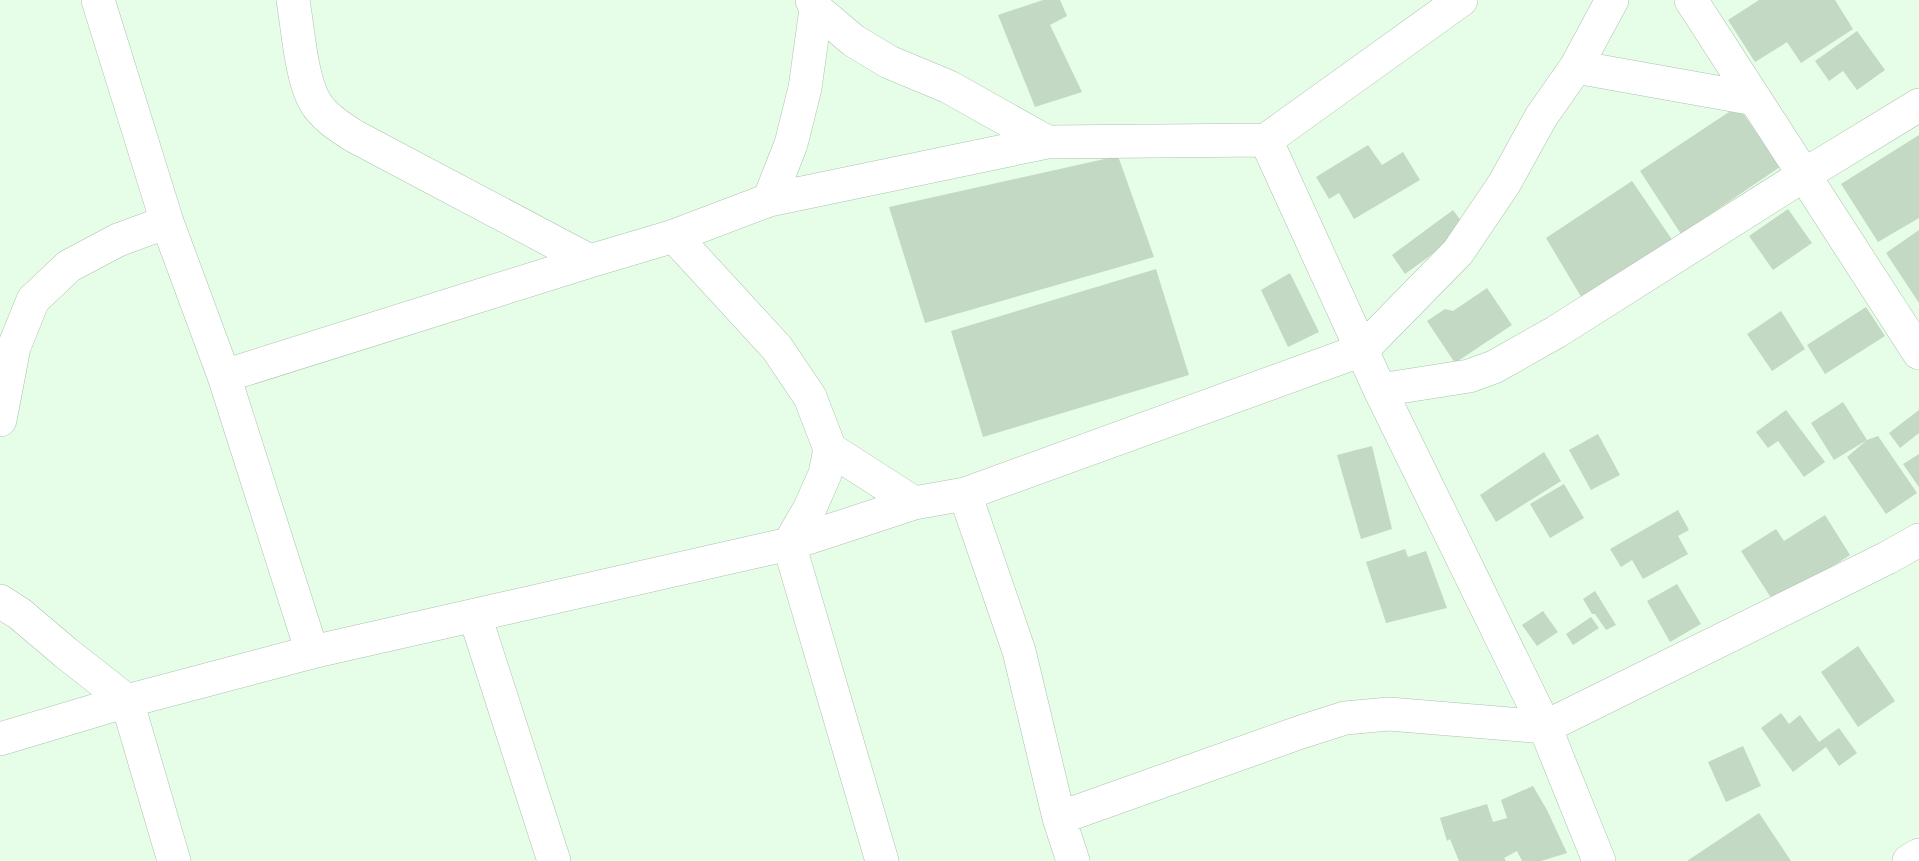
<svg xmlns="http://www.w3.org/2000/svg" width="1919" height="861" viewBox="0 0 1919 861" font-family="Literata,serif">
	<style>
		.building { fill: #c3d9c4 }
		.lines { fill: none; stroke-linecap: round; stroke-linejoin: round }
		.minor-casing { stroke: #acc2ad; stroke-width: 34 }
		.minor { stroke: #fff; stroke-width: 33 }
	</style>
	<rect width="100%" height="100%" fill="#e6fde8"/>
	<path class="building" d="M 1043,0 L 1060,0 L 1067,16 L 1050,25 L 1082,92 L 1035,107 L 998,15 Z
		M 1759,0 L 1835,0 L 1853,29 L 1801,63 L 1787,42 L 1755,62 L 1728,20 Z
		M 1857,31 L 1885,70 L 1857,90 L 1843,71 L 1829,81 L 1815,61 Z
		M 1738,106 L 1780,167 L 1681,234 L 1640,171 Z
		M 1919,135 L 1919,218 L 1878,242 L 1841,184 Z
		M 1368,145 L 1382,165 L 1403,152 L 1420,180 L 1354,219 L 1339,193 L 1329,199 L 1316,177 Z
		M 1118,156 L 1154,257 L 925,323 L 889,207 Z
		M 1632,181 L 1673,241 L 1583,300 L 1546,238 Z
		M 1788,209 L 1812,243 L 1773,270 L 1749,236 Z
		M 1453,210 L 1467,229 L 1405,274 L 1392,255 Z
		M 1919,230 L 1919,303 L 1886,253 Z
		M 1156,269 L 1189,375 L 983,437 L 951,331 Z
		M 1290,273 L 1319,332 L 1288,347 L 1261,290 Z
		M 1487,288 L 1512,325 L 1455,363 L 1427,321 L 1445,309 L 1453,311 Z
		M 1866,307 L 1885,336 L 1825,374 L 1807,345 Z
		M 1781,311 L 1805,349 L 1772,371 L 1747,334 Z
		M 1843,402 L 1867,440 L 1878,436 L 1917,493 L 1886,514 L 1847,457 L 1867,440 L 1834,460 L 1811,423 Z
		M 1786,410 L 1825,462 L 1804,477 L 1778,441 L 1768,448 L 1756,432 Z
		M 1919,410 L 1919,433 L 1900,448 L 1889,433 Z
		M 1598,434 L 1620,475 L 1591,490 L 1569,450 Z
		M 1372,446 L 1392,529 L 1361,539 L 1337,455 Z
		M 1544,452 L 1561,481 L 1496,522 L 1480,495 Z
		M 1919,454 L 1919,487 L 1903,464 Z
		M 1564,484 L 1584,518 L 1550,538 L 1530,504 Z
		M 1678,510 L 1689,530 L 1678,536 L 1688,554 L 1643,579 L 1632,560 L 1621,567 L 1610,549 Z
		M 1825,515 L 1850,555 L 1775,604 L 1741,551 L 1776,529 L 1784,541 Z
		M 1405,549 L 1408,557 L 1426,551 L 1447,608 L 1386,623 L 1366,562 Z
		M 1677,584 L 1701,624 L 1670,642 L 1647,601 Z
		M 1595,591 L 1616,625 L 1606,630 L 1595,614 L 1592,614 L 1583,599 Z
		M 1543,611 L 1558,632 L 1537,646 L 1522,625 Z
		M 1591,617 L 1599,628 L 1573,645 L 1566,634 Z
		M 1858,646 L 1895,701 L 1858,727 L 1821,672 Z
		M 1781,713 L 1789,724 L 1800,715 L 1819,742 L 1839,728 L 1857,753 L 1839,766 L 1826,747 L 1793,772 L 1761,728 Z
		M 1743,746 L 1761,786 L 1726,802 L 1708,762 Z
		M 1533,786 L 1547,810 L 1567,853 L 1541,861 L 1522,861 L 1517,851 L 1504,858 L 1506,861 L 1459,861 L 1450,839 L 1447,841 L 1440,818 L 1487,804 L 1493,822 L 1507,818 L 1501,800 Z
		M 1759,813 L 1791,861 L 1687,861 Z"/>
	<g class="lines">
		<g class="minor-casing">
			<path id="minor" d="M 98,0 L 167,222 L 224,376 L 312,652
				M 293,0 C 298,29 301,78 315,102 C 324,117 340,127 354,136 L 590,261
				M 812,0 L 816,9 L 854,41 L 889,62 L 949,87 L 1047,142
				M 1691,0 L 1919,353
				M 1576,67 L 1755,99
				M 1266,140 L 1380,390 L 1545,727 L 1599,861
				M 769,200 L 791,144 L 805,88 L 816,9
				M 674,236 L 777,348 L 810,397 L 830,449 L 825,474 L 810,508 L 789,544 L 882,861
				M 224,376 L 590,261 L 674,236 L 769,200 L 1047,142 L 1266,140 L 1461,0
				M 1380,390 L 1469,376 L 1494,367 L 1556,332 L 1804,175 L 1919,105
				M 0,420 L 14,347 L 33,300 L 69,266 L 118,240 L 167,222
				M 830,449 L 914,503
				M 965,494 L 1019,651 L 1059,818 L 1073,861
				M 0,601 L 20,614 L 66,653 L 127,701 L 174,861
				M 475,616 L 554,861
				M 0,739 L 127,701 L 312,652 L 789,544 L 914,503 L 965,494 L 1362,350 L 1458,252 L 1504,184 L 1541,117 L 1576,67 L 1612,0
				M 1059,818 L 1301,732 L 1345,718 L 1389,714 L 1545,727 L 1887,558 L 1919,540
				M 1909,861 L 1919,855"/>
		</g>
		<use href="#minor" class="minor"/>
	</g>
</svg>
